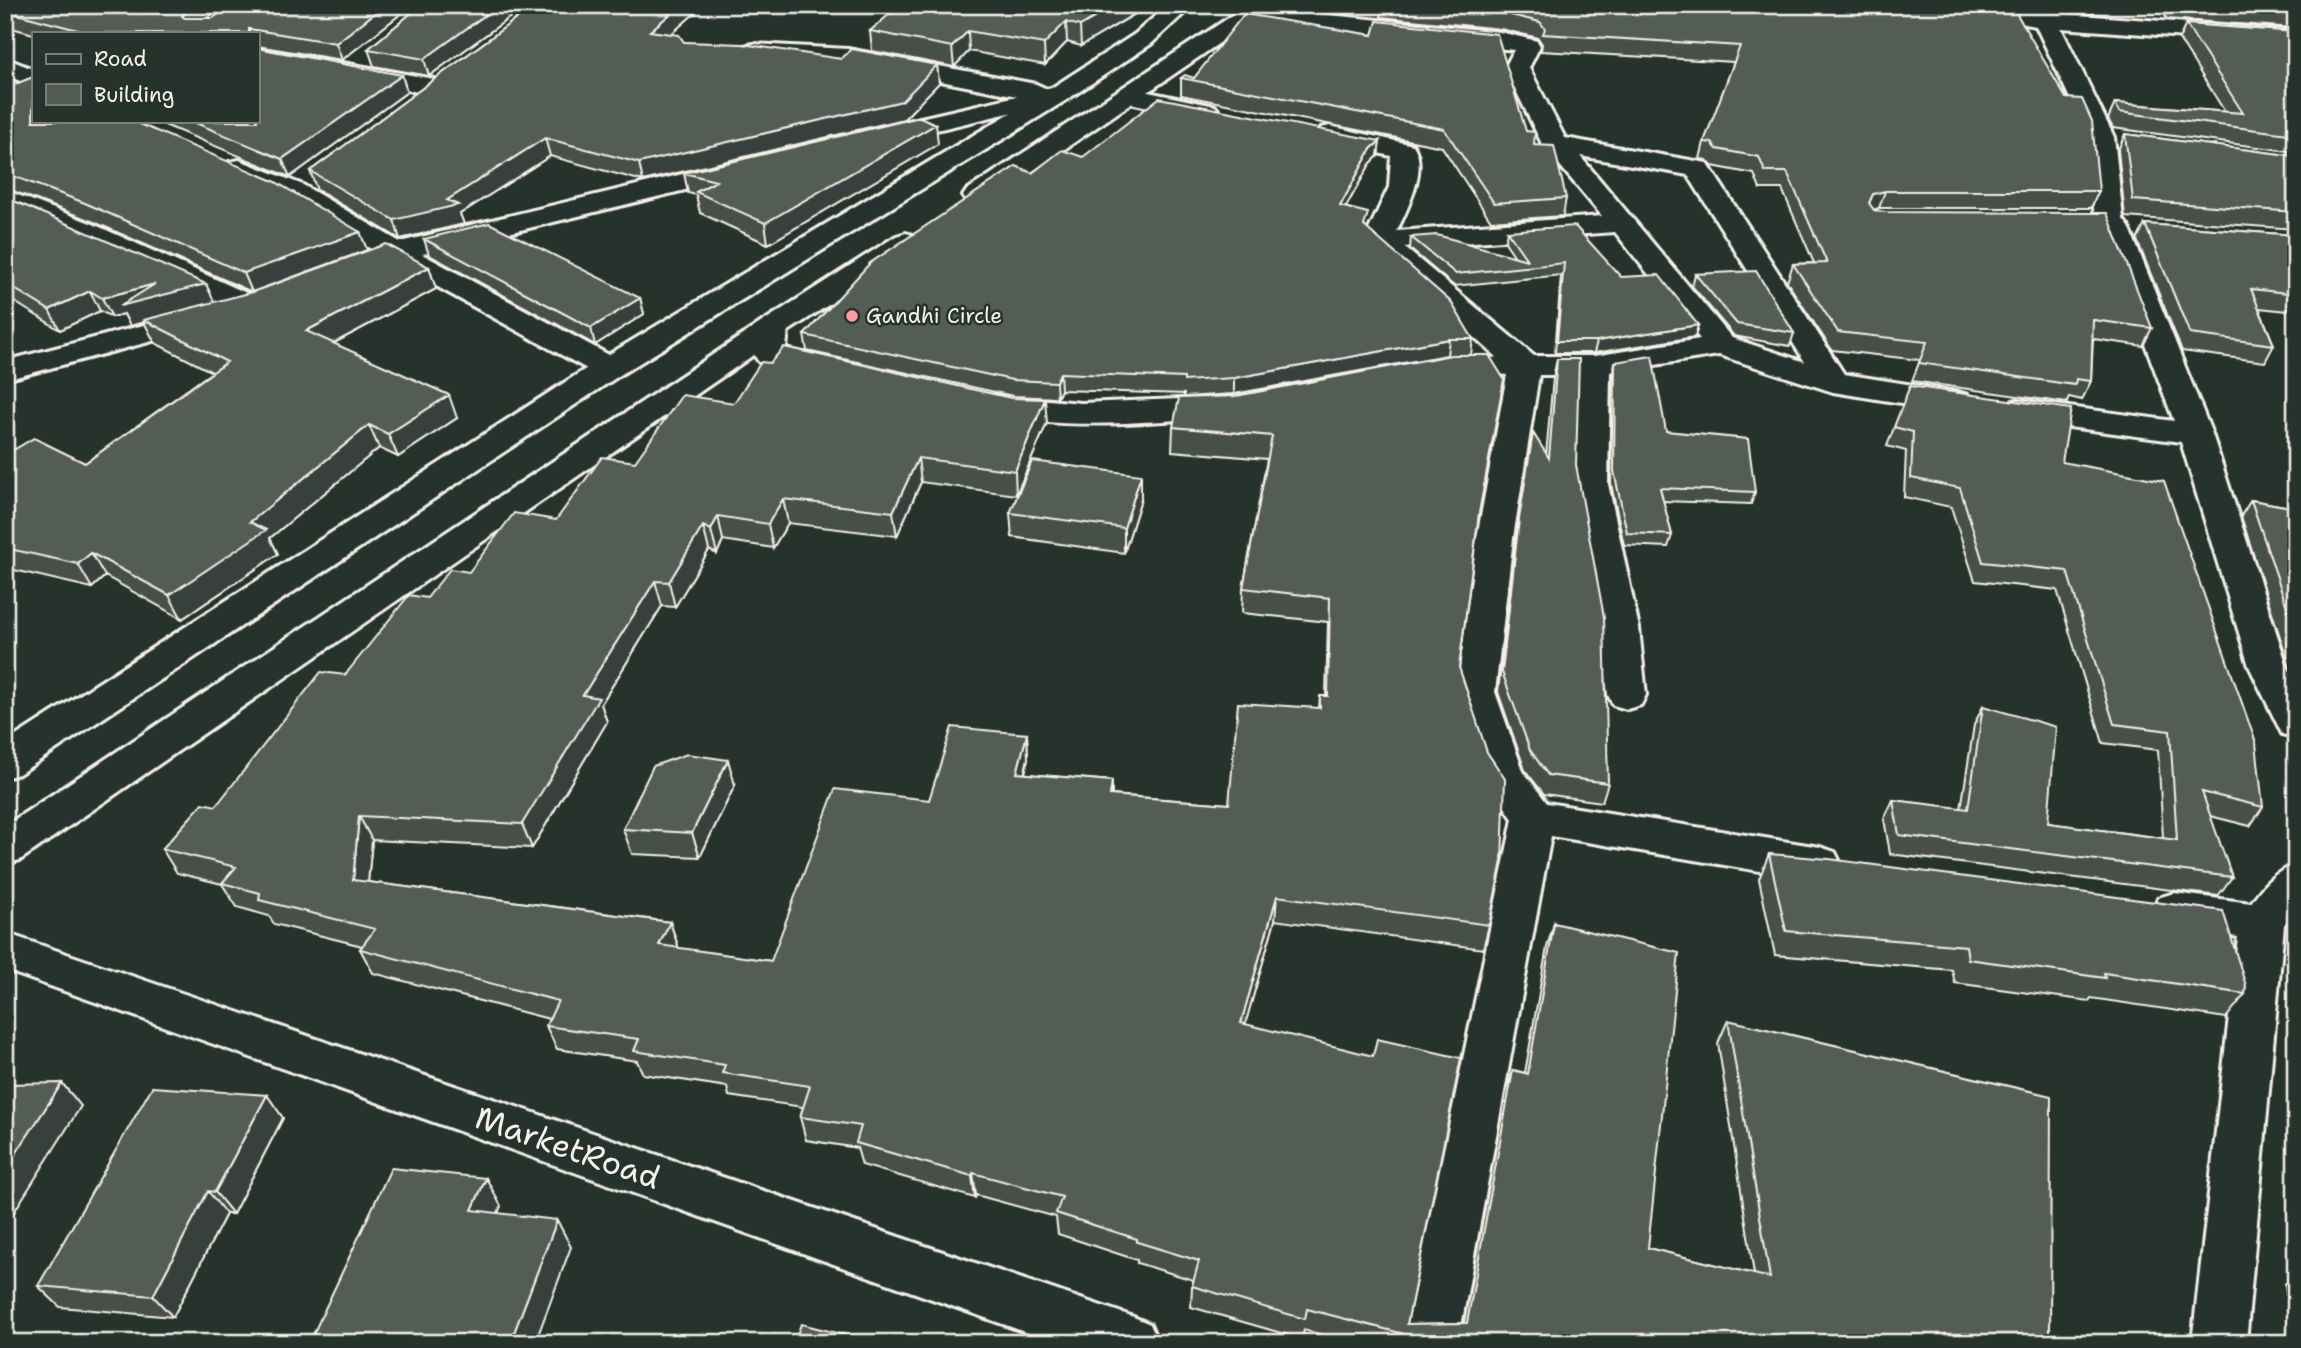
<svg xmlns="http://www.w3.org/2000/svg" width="2301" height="1348" viewBox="0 0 2301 1348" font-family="'Shantell Sans',sans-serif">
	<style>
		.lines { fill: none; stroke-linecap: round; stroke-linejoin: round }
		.minor-casing { stroke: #f4f1e8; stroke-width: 6 }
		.tertiary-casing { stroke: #f4f1e8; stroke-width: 6 }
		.trunk-casing { stroke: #f4f1e8; stroke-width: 6 }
		.minor { fill: #26332d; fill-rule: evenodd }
		.tertiary { fill: #26332d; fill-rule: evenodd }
		.trunk { fill: #26332d; fill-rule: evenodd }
		.wall { fill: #474f49; stroke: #f4f1e8; stroke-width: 2 }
		.shaded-wall { fill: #39403c; stroke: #f4f1e8; stroke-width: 2 }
		.building { fill: #525c55; stroke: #f4f1e8; stroke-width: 2 }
		.poi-dot { fill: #ff9aa2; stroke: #26332d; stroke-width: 2.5 }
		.labels { text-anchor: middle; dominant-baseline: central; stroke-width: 5; stroke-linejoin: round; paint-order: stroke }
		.far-poi-label { font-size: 21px; fill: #f4f1e8; stroke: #26332d; text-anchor: start }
		.near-street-label { font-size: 32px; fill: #f4f1e8; stroke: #26332d }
	</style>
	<rect width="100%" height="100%" fill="#26332d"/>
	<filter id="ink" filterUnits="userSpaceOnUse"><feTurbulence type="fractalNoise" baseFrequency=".0143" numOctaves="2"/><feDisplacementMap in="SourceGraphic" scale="14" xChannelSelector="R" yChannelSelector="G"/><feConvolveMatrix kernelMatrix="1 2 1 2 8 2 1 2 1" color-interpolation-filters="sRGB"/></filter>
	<g filter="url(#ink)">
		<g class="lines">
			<g class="minor-casing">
				<path id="minor" d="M 1250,7 L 1500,32 L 1537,41 L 1540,46 L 1529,68 L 1565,138 L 1707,163 L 1844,374 L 1957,392 L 1968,395 L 1973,402 L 1968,409 L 1957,412 L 1833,392 L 1719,355 L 1610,372 L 1608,484 L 1639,628 L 1646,695 L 1641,705 L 1627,709 L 1613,705 L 1608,695 L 1601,628 L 1574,484 L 1578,375 L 1539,375 L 1513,538 L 1495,692 L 1523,771 L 1547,803 L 1820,847 L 1835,852 L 1841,864 L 1835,876 L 1820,881 L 1551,836 L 1458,1343 L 1404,1343 L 1513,819 L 1484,776 L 1457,692 L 1477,538 L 1507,375 L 1487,373 L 1482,366 L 1487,359 L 1497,357 L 1364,240 L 1389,187 L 1391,156 L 1321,140 L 1317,134 L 1321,128 L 1330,126 L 1413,145 C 1429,168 1407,209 1397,231 L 1602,216 L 1542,144 L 1505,68 L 1514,50 L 1242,19 L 1238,14 L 1242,9 ZM 1580,156 L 1688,175 L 1805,362 L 1732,338 ZM 1615,232 L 1700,339 L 1594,356 L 1534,356 L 1404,247 Z
					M 2026,11 L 2296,31 L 2296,45 L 2061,28 L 2114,137 L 2123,219 L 2129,227 L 2212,434 L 2287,666 L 2296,683 L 2296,738 L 2282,734 L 2249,666 L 2181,442 L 2017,420 L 2006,417 L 2001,410 L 2006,403 L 2017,400 L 2174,421 L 2102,229 L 2095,220 L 2088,137 L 2036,26 L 2018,23 L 2014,18 L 2018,13 Z
					M 753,44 L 848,49 L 1036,84 L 1047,89 L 1059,86 L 1068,89 L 1072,94 L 1068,99 L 881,143 L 872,141 L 868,135 L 872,129 L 1017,96 L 848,63 L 744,56 L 741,51 L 744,46 Z
					M 257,48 L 434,79 L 443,82 L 447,87 L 443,92 L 434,95 L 257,62 Z
					M 5,58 L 33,69 L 33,86 L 5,75 Z
					M 1129,88 L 1215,106 L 1219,111 L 1215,116 L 1206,119 L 1120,101 L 1116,96 L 1120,91 Z
					M 239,160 L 303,185 L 400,242 L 737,161 L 747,163 L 750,169 L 747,175 L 422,254 L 620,361 L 625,368 L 620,375 L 609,377 L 598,375 L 394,263 L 351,277 L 341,274 L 336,268 L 341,262 L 373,250 L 283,197 L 229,174 L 226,168 L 229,162 Z
					M 5,190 L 93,224 L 262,300 L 266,306 L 262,312 L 251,315 L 240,312 L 5,208 Z
					M 202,310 L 213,313 L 217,319 L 213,325 L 5,380 L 5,361 Z
					M 773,319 L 784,322 L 788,328 L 786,349 L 838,361 L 843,368 L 838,375 L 827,377 L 759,362 L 754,355 L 758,328 L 762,322 Z
					M 995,395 L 1081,403 L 1228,397 L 1239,400 L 1244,407 L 1239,414 L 1228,417 C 1147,421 1063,432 984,412 L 979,405 L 984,398 Z
					M 2296,865 L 2296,907 L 2284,925 L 2246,1343 L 2192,1343 L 2238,937 L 2174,929 L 2158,924 L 2152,911 L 2158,898 L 2174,893 L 2251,903 C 2264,884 2274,872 2296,865 Z"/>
			</g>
			<g class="tertiary-casing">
				<path id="tertiary" d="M 5,933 L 1131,1316 L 1150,1324 L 1158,1343 L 1056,1343 L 5,970 Z"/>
			</g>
			<g class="trunk-casing">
				<path id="trunk" d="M 1168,5 L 1193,5 L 1151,44 L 1068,99 L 620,375 L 19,774 L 5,778 L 5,743 L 598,361 L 1050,89 L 1135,34 Z
					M 1248,5 L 1275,5 L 987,202 L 977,204 L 967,202 L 963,196 L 967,190 Z
					M 906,233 L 916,236 L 920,242 L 916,248 L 784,334 L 20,860 L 5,864 L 5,826 L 762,322 L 896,236 Z"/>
			</g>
			<use href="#minor" class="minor"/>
			<use href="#tertiary" class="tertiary"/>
			<use href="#trunk" class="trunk"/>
		</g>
		<path class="wall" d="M 5,5 L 226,5 L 206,18 L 213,18 L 232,5 L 412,5 L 342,60 L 257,46 L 257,33 L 33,34 L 5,26 Z
			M 421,5 L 527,5 L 429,76 L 374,66 L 368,49 Z
			M 535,5 L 704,5 L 671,34 L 684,42 L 841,59 L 937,65 L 939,83 L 904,119 L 643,181 L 550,156 L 460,214 L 464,224 L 400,239 L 317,190 L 310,171 Z
			M 1382,5 L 1917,5 L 2099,191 L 2091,208 L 1879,208 L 1874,210 L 2152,328 L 2143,346 L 2093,339 L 2091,381 L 2082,400 L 2069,397 L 2067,403 L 1912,381 L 1920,360 L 1832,350 L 1787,282 L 1793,264 L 1814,263 L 1782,189 L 1760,189 L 1754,174 L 1712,166 L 1707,160 L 1700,159 L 1704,142 L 1734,62 L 1541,51 L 1542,44 L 1538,38 L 1501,29 L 1381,17 Z
			M 1970,5 L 1998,5 L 1998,7 Z
			M 2159,5 L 2296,5 L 2296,28 L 2167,19 Z
			M 1144,9 L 1081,46 L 1067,42 L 1045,65 L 969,51 L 954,67 L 872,51 L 870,31 Z
			M 2186,24 L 2296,32 L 2296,152 L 2113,128 L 2108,119 L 2115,103 L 2225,112 L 2179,39 Z
			M 402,75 L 407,92 L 290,177 L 155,121 L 257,121 Z
			M 1181,78 L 1194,78 L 1526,131 L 1566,198 L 1563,216 L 1491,221 L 1442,147 L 1181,95 Z
			M 5,88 L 360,232 L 367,250 L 252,292 L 94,222 L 5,188 Z
			M 2125,134 L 2296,156 L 2296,229 L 2125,217 L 2118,150 Z
			M 1380,141 L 1378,156 L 1370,164 L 1346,207 L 1473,339 L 1471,355 L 1478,517 L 1459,667 L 1489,925 L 1483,949 L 1275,920 L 1245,1024 L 1407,1324 L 1464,1323 L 1506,1093 L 1513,1070 L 1525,1073 L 1547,947 L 1554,923 L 1648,1248 L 1754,1274 L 1718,1043 L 1728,1020 L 2050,1343 L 1353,1343 L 1304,1330 L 1302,1339 L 1191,1307 L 1192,1286 L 1193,1280 L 1137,1263 L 1137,1260 L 1058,1234 L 1056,1217 L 976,1195 L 975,1198 L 862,1165 L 857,1148 L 806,1140 L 800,1117 L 803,1107 L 729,1096 L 727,1087 L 643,1074 L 637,1061 L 557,1049 L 546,1026 L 549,1019 L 373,973 L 360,949 L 362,946 L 274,924 L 269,916 L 237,907 L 222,884 L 177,873 L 162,849 L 216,806 L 345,675 L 427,598 L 556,520 L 635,462 L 734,403 L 1047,423 L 1016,495 L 921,482 L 897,536 L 788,523 L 773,548 L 723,540 L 717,554 L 709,550 L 675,607 L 662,606 L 601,704 L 607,722 L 532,848 L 372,840 L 368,882 L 670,922 L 678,946 L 677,948 L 771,961 L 929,800 L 1027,734 L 1028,758 L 1025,774 L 1112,781 L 1112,795 L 1229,804 L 1319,708 L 1320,696 L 1326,696 L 1328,622 L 1242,613 L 1243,588 L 1267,459 L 1172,451 L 1173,427 L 1236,396 L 1447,355 L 1234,394 L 1184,397 L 1184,394 L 1061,390 L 1057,398 L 1013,396 L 807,351 L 804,335 L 1032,173 L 1083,157 Z
			M 938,144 L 768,244 L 700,213 L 696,195 L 688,193 L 684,173 Z
			M 5,197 L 214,302 L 429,267 L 436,289 L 334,343 L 457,418 L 398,457 L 379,448 L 270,538 L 278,554 L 182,619 L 105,576 L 92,588 L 5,568 L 5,455 L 85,463 L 212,372 L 155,343 L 144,322 L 130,326 L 124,314 L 112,317 L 100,311 L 60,330 L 5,296 Z
			M 2145,224 L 2296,235 L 2296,295 L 2287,311 L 2259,308 L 2274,345 L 2265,362 L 2182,351 L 2137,240 Z
			M 1507,231 L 1621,277 L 1698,325 L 1695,337 L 1594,353 L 1555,353 L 1561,275 L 1454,286 L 1410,249 L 1411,237 L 1515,257 L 1505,242 Z
			M 424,239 L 640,298 L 644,314 L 595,345 L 429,255 Z
			M 1695,274 L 1794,333 L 1790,346 L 1734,336 L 1692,286 Z
			M 1557,359 L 1576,465 L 1608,783 L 1602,802 L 1544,794 L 1525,770 L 1498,692 L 1516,538 L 1529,452 L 1533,433 L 1546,455 L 1553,378 Z
			M 1615,362 L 1666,431 L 1755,492 L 1751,504 L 1663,501 L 1672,535 L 1668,547 L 1624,545 L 1611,484 L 1613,374 Z
			M 1910,386 L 2062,462 L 2263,807 L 2250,826 L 2210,816 L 2232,877 L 2218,896 L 1890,854 L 1884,819 L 1893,800 L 1961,809 L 1974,725 L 1983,706 L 2048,823 L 2163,838 L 2158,750 L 2103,743 L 2057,590 L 1975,581 L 1951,507 L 1904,497 L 1906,451 L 1887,446 Z
			M 1141,499 L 1124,553 L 1012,537 L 1010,513 Z
			M 2251,500 L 2296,508 L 2296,677 L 2289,665 L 2241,516 Z
			M 735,785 L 700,857 L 632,854 L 623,829 Z
			M 1769,854 L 2245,994 L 2226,1018 L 2091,998 L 2089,1001 L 1955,983 L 1952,970 L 1775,955 L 1759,879 Z
			M 267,1095 L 283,1118 L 233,1214 L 226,1214 L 173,1317 L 60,1307 L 38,1286 Z
			M 2296,1274 L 2296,1343 L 2293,1343 L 2285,1284 Z"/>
		<path class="shaded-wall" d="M 193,5 L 226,5 L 195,26 L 182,16 L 188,9 Z
			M 385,5 L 412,5 L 342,60 L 336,43 Z
			M 499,5 L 527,5 L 429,76 L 424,59 Z
			M 681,5 L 704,5 L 654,49 L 650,31 Z
			M 1116,5 L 1149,5 L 1081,46 L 1080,26 Z
			M 1066,22 L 1067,42 L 1045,65 L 1044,44 Z
			M 968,31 L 969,51 L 954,67 L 952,47 Z
			M 937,65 L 939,83 L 904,119 L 643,181 L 639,163 Z
			M 402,75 L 407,92 L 290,177 L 282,159 Z
			M 936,124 L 938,144 L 768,244 L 765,223 Z
			M 545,138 L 550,156 L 460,214 L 464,224 L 400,239 L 394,220 L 447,200 Z
			M 1380,141 L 1378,156 L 1370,164 L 1338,221 L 1340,206 L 1371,149 Z
			M 1885,191 L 1879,208 L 1867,212 L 1869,203 L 1873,194 Z
			M 360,232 L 367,250 L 252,292 L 244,273 Z
			M 429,267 L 436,289 L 315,353 L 306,331 Z
			M 155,284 L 206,284 L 215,303 L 144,320 L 144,322 L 130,326 L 124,314 L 112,317 L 102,298 Z
			M 90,291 L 100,311 L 60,330 L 49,310 Z
			M 640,298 L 644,314 L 595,345 L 591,328 Z
			M 1698,325 L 1695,337 L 1594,353 L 1597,341 Z
			M 1449,339 L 1447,355 L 1234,394 L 1234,378 Z
			M 1060,373 L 1061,390 L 1057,398 L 1056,382 Z
			M 449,395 L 457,418 L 398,457 L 388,434 Z
			M 1045,399 L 1047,423 L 1016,495 L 1015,471 Z
			M 369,425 L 379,448 L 270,538 L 278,554 L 182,619 L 169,595 L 250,522 Z
			M 918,458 L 921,482 L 897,536 L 893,512 Z
			M 1141,475 L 1141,499 L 1124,553 L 1124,528 Z
			M 783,499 L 788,523 L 773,548 L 768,524 Z
			M 718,516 L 723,540 L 717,554 L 711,530 Z
			M 703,526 L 709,550 L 675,607 L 669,582 Z
			M 91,553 L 105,576 L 92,588 L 78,564 Z
			M 655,581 L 662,606 L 601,704 L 607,722 L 532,848 L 522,824 L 583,695 Z
			M 1027,734 L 1028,758 L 1019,797 L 1017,773 Z
			M 728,760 L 735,785 L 700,857 L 692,833 Z
			M 359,816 L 372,840 L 366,904 L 353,880 Z
			M 1277,896 L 1275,920 L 1239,1046 L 1241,1023 Z
			M 670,922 L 678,946 L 668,969 L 659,945 Z
			M 62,1083 L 81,1106 L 5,1226 L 5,1170 Z
			M 267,1095 L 283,1118 L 233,1214 L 215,1192 Z
			M 973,1173 L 976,1195 L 975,1198 L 972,1176 Z
			M 486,1178 L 501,1206 L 488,1237 L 472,1210 Z
			M 208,1191 L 226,1214 L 173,1317 L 153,1296 Z
			M 557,1220 L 571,1247 L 535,1343 L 510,1343 Z"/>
		<path class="building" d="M 5,5 L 193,5 L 188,9 L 182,16 L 185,18 L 213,18 L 232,5 L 385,5 L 336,43 L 249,29 L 249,33 L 89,33 L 5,11 Z
			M 421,5 L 499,5 L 424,59 L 368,49 Z
			M 535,5 L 681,5 L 650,31 L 679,35 L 684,42 L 742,44 L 841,59 L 852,49 L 937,65 L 902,101 L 639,163 L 545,138 L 447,200 L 458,205 L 394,220 L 310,171 Z
			M 900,5 L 1116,5 L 1080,26 L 1066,22 L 1044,44 L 968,31 L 952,47 L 870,31 Z
			M 1420,5 L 1917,5 L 2015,11 L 2066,98 L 2082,99 L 2092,121 L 2099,191 L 1885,191 L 1873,194 L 1869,203 L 1874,210 L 1885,212 L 2107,213 L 2152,328 L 2093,320 L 2091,381 L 2076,379 L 2075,385 L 1919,363 L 1927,342 L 1838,332 L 1793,264 L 1827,263 L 1787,172 L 1765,172 L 1759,157 L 1717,149 L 1712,143 L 1704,142 L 1740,46 L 1543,34 L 1545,29 L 1540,22 L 1503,13 Z
			M 2186,5 L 2296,5 L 2296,13 Z
			M 1244,14 L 1373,35 L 1377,21 L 1497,34 L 1526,131 L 1535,132 L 1534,145 L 1554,146 L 1566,198 L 1494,203 L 1444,129 L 1181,78 L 1185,75 L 1194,78 Z
			M 2186,24 L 2296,32 L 2296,135 L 2119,112 L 2115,103 L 2243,113 Z
			M 257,48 L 402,75 L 282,159 L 191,121 L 257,121 Z
			M 33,77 L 33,121 L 133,121 L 274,181 L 360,232 L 244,273 L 85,203 L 5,173 L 5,88 Z
			M 1159,98 L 1380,141 L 1371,149 L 1340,206 L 1368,213 L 1364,226 L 1451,302 L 1473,339 L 1449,339 L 1234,378 L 1184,381 L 1184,378 L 1060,373 L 1056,382 L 1012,380 L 804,335 L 870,263 L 1016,166 L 1032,173 L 1062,150 L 1083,157 Z
			M 920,117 L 936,124 L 765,223 L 696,192 L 716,181 L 684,173 Z
			M 2125,134 L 2296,156 L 2296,212 L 2133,200 Z
			M 5,197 L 206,284 L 120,306 L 155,284 L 102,298 L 90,291 L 49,310 L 5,283 Z
			M 489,223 L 640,298 L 591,328 L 424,239 Z
			M 2145,224 L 2296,235 L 2296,275 L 2288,275 L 2296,294 L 2251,289 L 2274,345 L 2190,334 Z
			M 1575,226 L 1621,277 L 1659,275 L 1698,325 L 1597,341 L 1557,341 L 1564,263 L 1456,274 L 1411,237 L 1437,235 L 1527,260 L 1507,231 Z
			M 386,244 L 429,267 L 306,331 L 449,395 L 388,434 L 369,425 L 250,522 L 266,530 L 169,595 L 91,553 L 78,564 L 5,548 L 5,455 L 34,438 L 85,463 L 227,362 L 144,320 L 253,292 Z
			M 1756,271 L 1794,333 L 1737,324 L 1695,274 Z
			M 784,347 L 1011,398 L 1045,399 L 1015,471 L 918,458 L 893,512 L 783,499 L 768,524 L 718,516 L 711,530 L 703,526 L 669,582 L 655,581 L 583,695 L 599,698 L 522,824 L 359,816 L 353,880 L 670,922 L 659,945 L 771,961 L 835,789 L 929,800 L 952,727 L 1027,734 L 1017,773 L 1112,781 L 1110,795 L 1229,804 L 1238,703 L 1320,708 L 1320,696 L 1328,696 L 1330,598 L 1243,588 L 1272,436 L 1173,427 L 1179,398 L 1236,396 L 1451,355 L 1489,355 L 1504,379 L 1479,513 L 1459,667 L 1487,752 L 1505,779 L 1502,861 L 1489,925 L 1277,896 L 1241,1023 L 1373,1056 L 1377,1039 L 1461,1058 L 1407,1324 L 1467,1323 L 1513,1070 L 1528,1074 L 1554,923 L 1679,953 L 1648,1248 L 1770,1278 L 1728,1020 L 2051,1096 L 2050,1343 L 1439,1343 L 1307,1309 L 1305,1319 L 1192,1286 L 1199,1261 L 1137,1242 L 1137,1239 L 1056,1213 L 1062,1197 L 973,1173 L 972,1176 L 856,1143 L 861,1126 L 800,1117 L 810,1086 L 722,1073 L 725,1065 L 634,1051 L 639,1039 L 546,1026 L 558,1001 L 360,949 L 375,929 L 259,900 L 260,893 L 222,883 L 236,867 L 162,849 L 203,803 L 216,806 L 321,672 L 345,675 L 409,595 L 427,598 L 450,569 L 469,572 L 514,513 L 556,520 L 602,457 L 635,462 L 682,395 L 734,403 L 761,362 L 770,363 Z
			M 1652,356 L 1666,431 L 1748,439 L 1755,492 L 1660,488 L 1672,535 L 1627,533 L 1614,471 L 1615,362 Z
			M 1557,359 L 1579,359 L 1576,465 L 1604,617 L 1608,783 L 1548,775 L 1530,750 L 1502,672 L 1519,519 L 1533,433 L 1549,458 Z
			M 1910,386 L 2071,409 L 2062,462 L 2164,481 L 2256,743 L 2263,807 L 2202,792 L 2232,877 L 1899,835 L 1893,800 L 1968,809 L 1983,706 L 2056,727 L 2048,823 L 2177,840 L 2170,731 L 2114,724 L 2067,571 L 1983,562 L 1960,488 L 1911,478 L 1913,432 L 1894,427 Z
			M 1032,461 L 1141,475 L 1124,528 L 1010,513 Z
			M 2251,500 L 2296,508 L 2296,634 Z
			M 687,754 L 728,760 L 692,833 L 623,829 L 653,766 Z
			M 1769,854 L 1829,859 L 2223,911 L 2246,986 L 2245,994 L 2104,973 L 2105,978 L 1968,959 L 1966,946 L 1786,931 Z
			M 62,1083 L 5,1170 L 5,1084 Z
			M 152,1087 L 267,1095 L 215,1192 L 208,1191 L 153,1296 L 38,1286 Z
			M 391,1168 L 486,1178 L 472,1210 L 557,1220 L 510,1343 L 309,1343 Z
			M 801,1324 L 877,1343 L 794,1343 Z"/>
	</g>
	<circle class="poi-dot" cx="852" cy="316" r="7"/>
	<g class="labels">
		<g class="far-poi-label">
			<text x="866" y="316">Gandhi Circle</text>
		</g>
		<g class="near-street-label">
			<text transform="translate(568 1147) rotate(19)">MarketRoad</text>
		</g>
	</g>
	<rect width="2301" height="1348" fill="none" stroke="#26332d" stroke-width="28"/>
	<rect x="14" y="14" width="2273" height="1320" fill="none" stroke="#f4f1e8" stroke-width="2.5" filter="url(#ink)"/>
	<rect x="32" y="32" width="228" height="91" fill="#26332d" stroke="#787f78" stroke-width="2"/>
	<rect x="46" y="54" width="35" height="10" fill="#26332d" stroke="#787f78" stroke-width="2"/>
	<text x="94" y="66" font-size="21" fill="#f4f1e8">Road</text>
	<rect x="46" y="84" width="35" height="21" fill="#525c55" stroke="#787f78" stroke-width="2"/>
	<text x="94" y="102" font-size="21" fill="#f4f1e8">Building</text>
</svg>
